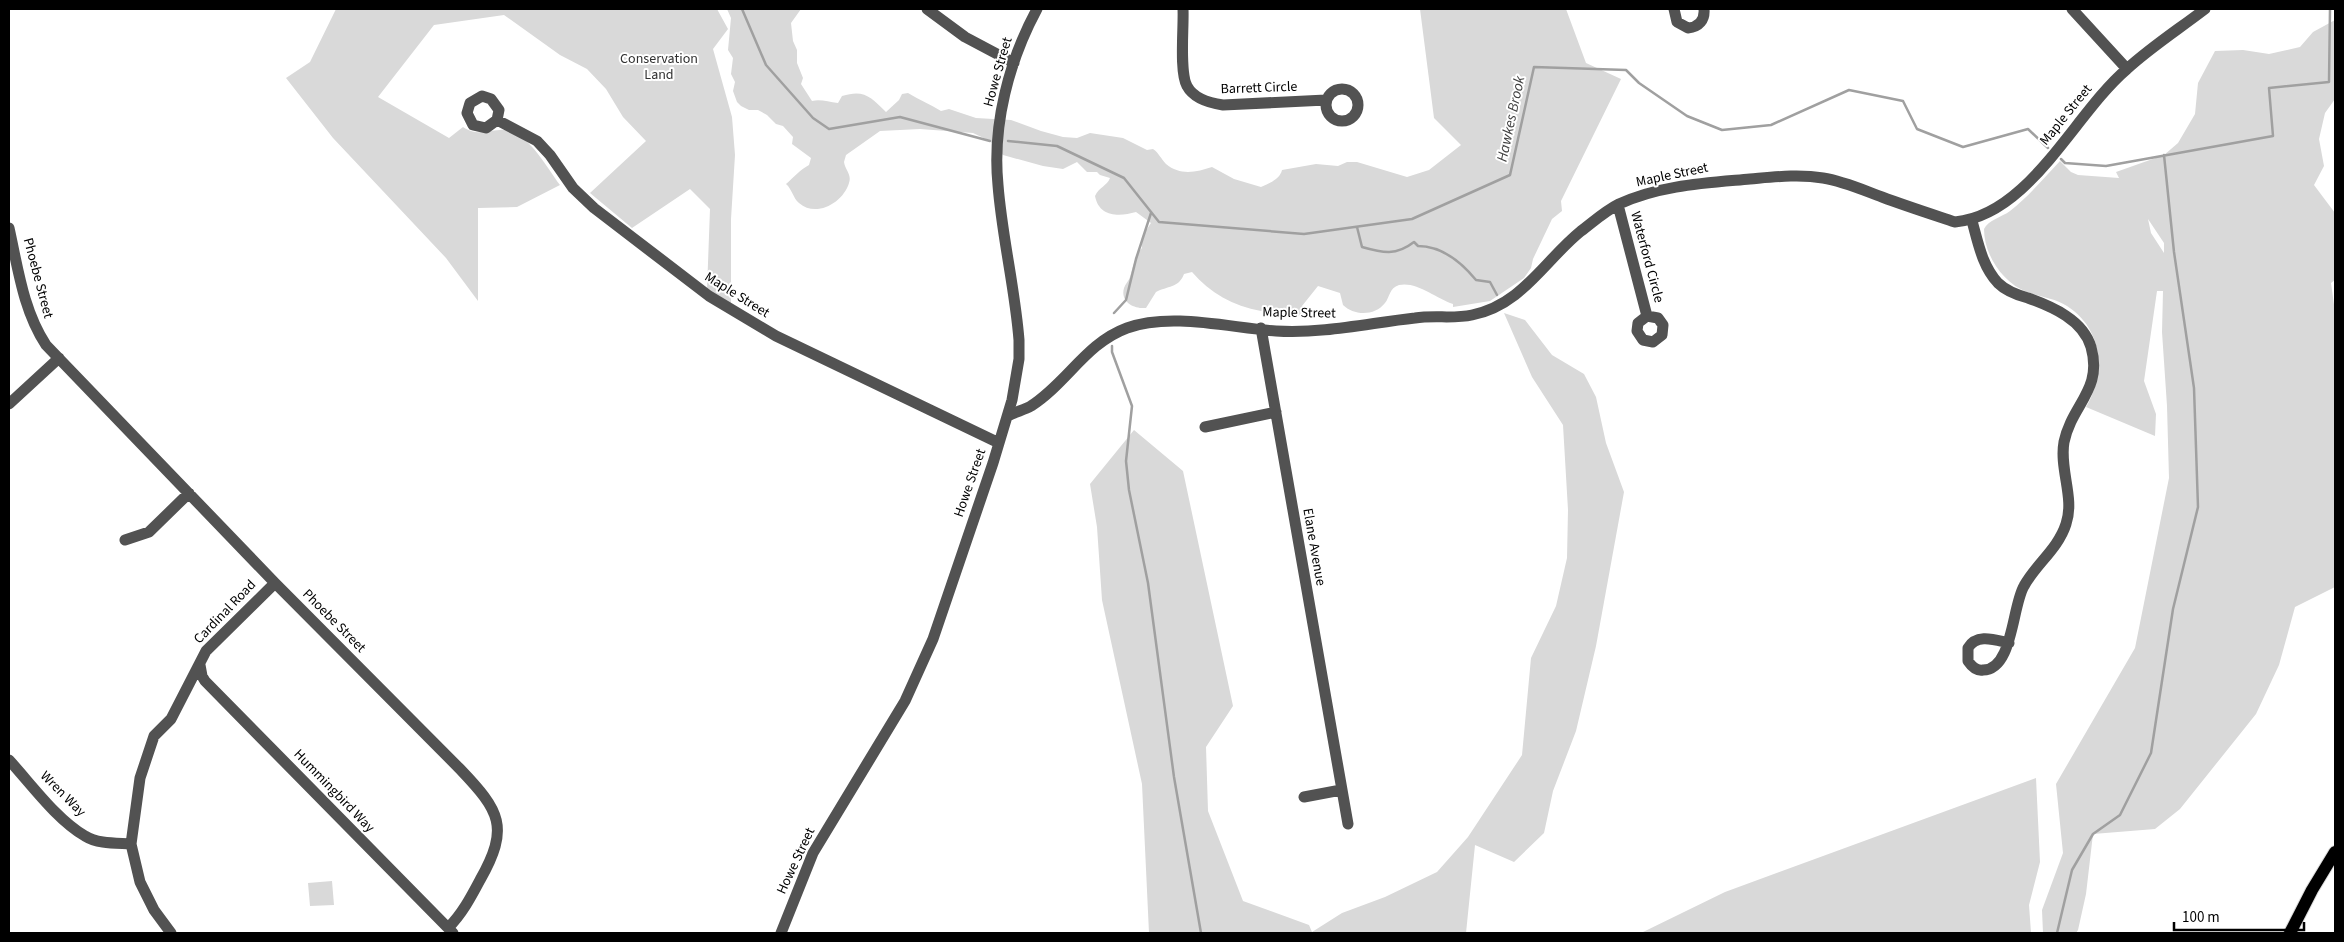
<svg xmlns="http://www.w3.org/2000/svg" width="2344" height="942" viewBox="0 0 2344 942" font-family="'Source Sans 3',sans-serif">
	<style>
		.green { fill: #d9d9d9; fill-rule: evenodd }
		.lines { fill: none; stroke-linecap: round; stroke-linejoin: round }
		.stream { stroke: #a0a0a0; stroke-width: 2.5 }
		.major-casing { stroke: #dbdbdb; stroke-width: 14 }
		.minor { stroke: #525252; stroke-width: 11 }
		.major { stroke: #000; stroke-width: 12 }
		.labels { text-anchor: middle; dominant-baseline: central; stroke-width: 4; stroke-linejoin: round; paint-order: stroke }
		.park-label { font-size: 14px; fill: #303030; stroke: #fff }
		.street-label { font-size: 14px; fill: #000; stroke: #fff }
		.water-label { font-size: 15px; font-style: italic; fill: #414141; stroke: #fff }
	</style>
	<rect width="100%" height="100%" fill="#fff"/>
	<path class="green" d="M 336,9 L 717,9 L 728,29 L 713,49 L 732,117 L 735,155 L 731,219 L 731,305 L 707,290 L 710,209 L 690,189 L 632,228 L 590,193 L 646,141 L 623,117 L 606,89 L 587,69 L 560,55 L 504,15 L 434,25 L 378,97 L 449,138 L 463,127 C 477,136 485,131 500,130 C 526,127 547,168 560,185 L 517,207 L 478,208 L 478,301 L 446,258 L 333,138 L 286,78 L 310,62 Z
		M 727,9 L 801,9 L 791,23 L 793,41 L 797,50 L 797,63 L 803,78 L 801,84 L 812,101 C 821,99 828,102 838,103 L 842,96 C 864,89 871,97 886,112 L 899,100 L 902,94 L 908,93 C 919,100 930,104 941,111 L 949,109 L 976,118 L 1011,120 L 1041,131 L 1063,137 L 1077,138 L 1090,133 L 1123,138 L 1147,150 L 1153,149 C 1159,153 1161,159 1166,164 C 1180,176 1197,172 1212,167 L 1234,179 L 1261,187 C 1270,183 1280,179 1282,170 L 1316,164 L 1338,166 L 1347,162 L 1357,162 L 1407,177 L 1429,170 L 1461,145 L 1434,118 L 1420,9 L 1566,9 L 1586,63 L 1621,79 L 1561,201 L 1562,211 L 1552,219 L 1533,259 L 1531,268 L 1524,278 L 1490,301 L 1453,307 L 1453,304 C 1436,298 1416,281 1399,285 C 1389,288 1390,297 1385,303 C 1375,316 1354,316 1343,305 L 1340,293 L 1318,286 L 1302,306 L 1311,313 C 1301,319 1288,315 1277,312 C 1272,311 1267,312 1261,311 C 1233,306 1210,293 1192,272 L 1184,274 C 1179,288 1167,286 1156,292 L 1146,308 C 1134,309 1120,302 1124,288 C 1125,284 1129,281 1130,277 C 1133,267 1135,255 1142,248 C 1139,236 1145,233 1151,223 L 1136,212 C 1119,217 1099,217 1095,196 C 1099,187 1107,186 1110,178 L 1100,175 L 1097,172 L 1087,172 L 1077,162 L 1063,169 L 1043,166 L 1003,155 L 990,141 L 973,133 L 920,129 L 880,131 L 846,155 L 844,162 C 845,170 852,174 849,183 C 843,203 816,218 799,203 C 793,198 792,189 786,184 C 794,177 800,170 809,165 L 811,158 L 792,144 L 793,137 L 783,126 L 776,124 L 767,115 L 758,110 L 749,110 L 741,106 L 737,102 L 733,91 L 735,82 L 731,74 L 733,58 L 728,50 L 731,18 Z
		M 2335,20 L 2335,99 L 2325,113 L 2319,139 L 2324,166 L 2314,185 L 2335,213 L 2335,280 L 2331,283 L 2335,312 L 2335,587 L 2295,607 L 2279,665 L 2256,714 L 2180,809 L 2155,829 L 2093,834 L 2086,894 L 2078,930 L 2076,933 L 2043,933 L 2042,910 L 2063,853 L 2056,784 L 2135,648 L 2169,478 L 2167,406 L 2162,332 L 2163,291 L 2157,291 L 2144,381 L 2156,414 L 2155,436 L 2086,407 C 2106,373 2103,329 2067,306 C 2055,298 2040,297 2027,292 C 2003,283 1984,255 1984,229 C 1988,220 2002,217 2010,211 C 2028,197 2044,178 2060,161 L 2071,172 L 2078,175 L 2119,178 L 2116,172 L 2164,155 L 2178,143 L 2195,114 L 2198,83 L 2215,51 L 2243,50 L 2269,54 L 2300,47 L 2313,32 ZM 2148,219 L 2164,243 L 2164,253 L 2151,233 Z
		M 1504,313 L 1525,320 L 1552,355 L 1584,374 L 1596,397 L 1606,443 L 1624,492 L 1596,646 L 1576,731 L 1553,791 L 1544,833 L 1514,862 L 1475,845 L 1466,933 L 1149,933 L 1142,784 L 1102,600 L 1097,527 L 1090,484 L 1134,430 L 1183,471 L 1233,706 L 1206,747 L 1208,811 L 1243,901 L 1309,925 L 1312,932 L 1342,913 L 1385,897 L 1437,872 L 1468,837 L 1522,755 L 1531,658 L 1556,606 L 1567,558 L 1568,510 L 1563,425 L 1532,377 Z
		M 2036,778 L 2040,862 L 2029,905 L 2031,933 L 1641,933 L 1725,892 Z
		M 332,881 L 334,905 L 310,906 L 308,883 Z"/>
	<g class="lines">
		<path class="stream" d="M 742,9 L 766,65 L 813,118 L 829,129 L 900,117 L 990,141
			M 1008,141 L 1057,146 L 1124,178 L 1159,222 L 1304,234 L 1412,219 L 1510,175 L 1534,67 L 1626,70 L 1639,83 L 1687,116 L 1722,130 L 1771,125 L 1849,90 L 1903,101 L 1917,129 L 1963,147 L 2028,129 L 2048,148
			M 2061,159 L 2065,163 L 2106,166 L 2273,136 L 2269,88 L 2329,82 L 2330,9
			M 1357,227 L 1362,247 C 1383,253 1396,256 1414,242 L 1418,246 C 1442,246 1462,263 1476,280 L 1490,282 L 1497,295
			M 1114,313 L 1126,300 L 1136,259 L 1151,213
			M 1112,346 L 1112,352 L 1132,406 L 1126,461 L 1129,490 L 1148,583 L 1174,777 L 1201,933
			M 2057,933 L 2072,870 L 2093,834 L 2120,815 L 2151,753 L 2173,609 L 2198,507 L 2194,388 L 2174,252 L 2164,155"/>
		<g class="major-casing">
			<path id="major" d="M 2290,933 L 2312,890 L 2335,852"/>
		</g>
		<path class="minor" d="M 927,9 L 965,37 L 1014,63
			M 1183,9 C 1184,26 1179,72 1187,86 C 1194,99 1209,103 1223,105 L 1326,100
			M 1674,9 L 1677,22 L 1688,28 C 1699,27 1705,20 1704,9
			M 2072,9 L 2127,69
			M1326 105a16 16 0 1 1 32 0a16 16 0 1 1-32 0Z
			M 497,120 L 499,110 L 491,99 L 482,96 L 470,103 L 467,113 L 473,125 L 486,128 L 497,120 L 537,141 L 550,155 L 573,188 L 594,208 L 709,296 L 776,336 L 999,443
			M 1618,205 L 1647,316 L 1638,323 L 1637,331 L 1643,340 L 1653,342 L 1662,335 L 1663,325 L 1658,318 L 1647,316
			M 1972,221 C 1978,242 1982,266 1998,283 C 2006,291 2017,295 2028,298 C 2053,307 2083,320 2091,347 C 2103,390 2072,404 2064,442 C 2059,469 2075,498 2066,524 C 2058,549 2036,564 2024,586 C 2012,606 2013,670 1983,670 C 1977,671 1972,667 1968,661 L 1968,648 C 1977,633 1995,640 2009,643
			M 9,228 C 18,268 23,310 46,345 L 275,583 L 460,769 C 500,811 510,827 480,880 C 471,897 462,914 448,928
			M 1261,328 L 1348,824
			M 9,404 L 59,358
			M 1008,416 C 1015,412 1024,410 1031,406 C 1067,383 1086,343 1127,328 C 1171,312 1231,328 1276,331 C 1323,334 1369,323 1415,318 C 1434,315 1454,319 1472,315 C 1522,305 1544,261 1581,231 C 1593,222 1605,211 1619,204 C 1660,185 1706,183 1750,179 C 1774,177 1799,174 1823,178 C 1843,181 1863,190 1882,197 C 1906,206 1931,214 1955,222 C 2030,215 2074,114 2127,69 C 2151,47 2179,29 2205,9
			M 1205,427 L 1276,412
			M 125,540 L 149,532 L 189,493
			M 200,665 L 202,676 L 205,681 L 453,933
			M 9,760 C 31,784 57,820 85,836 C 98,844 116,843 131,844
			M 1304,797 L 1341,790
			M 171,933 L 154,910 L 140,882 L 131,844 L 140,778 L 154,736 L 171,719 L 206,651 L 275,583
			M 781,933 L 813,853 L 905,701 L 933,639 L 993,463 L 1012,400 L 1019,359 L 1019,340 C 1015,288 1002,237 998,185 C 992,125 1009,61 1037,9"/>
		<use href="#major" class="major"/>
	</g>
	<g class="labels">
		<g class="park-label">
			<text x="659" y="59">Conservation<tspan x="659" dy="16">Land</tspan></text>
		</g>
		<g class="street-label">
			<text transform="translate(998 72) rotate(-74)">Howe Street</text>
			<text transform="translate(1259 88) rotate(-2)">Barrett Circle</text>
			<text transform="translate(2066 115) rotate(-51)">Maple Street</text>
			<text transform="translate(1672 175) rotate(-12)">Maple Street</text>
			<text transform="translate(1647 257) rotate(75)">Waterford Circle</text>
			<text transform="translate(38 278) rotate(75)">Phoebe Street</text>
			<text transform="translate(737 295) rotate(32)">Maple Street</text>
			<text transform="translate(1299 313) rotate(1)">Maple Street</text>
			<text transform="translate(970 483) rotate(-71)">Howe Street</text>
			<text transform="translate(1314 547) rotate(80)">Elane Avenue</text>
			<text transform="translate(225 612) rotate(-46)">Cardinal Road</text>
			<text transform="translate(334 621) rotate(45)">Phoebe Street</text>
			<text transform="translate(334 791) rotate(46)">Hummingbird Way</text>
			<text transform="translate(63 794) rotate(45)">Wren Way</text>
			<text transform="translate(796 861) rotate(-65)">Howe Street</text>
		</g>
		<g class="water-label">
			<text transform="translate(1511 119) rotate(-78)">Hawkes Brook</text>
		</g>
	</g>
	<rect width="2344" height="942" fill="none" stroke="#000000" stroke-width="20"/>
	<path d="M2174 922v8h130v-8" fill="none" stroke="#000000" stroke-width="2.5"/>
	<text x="2182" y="922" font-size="15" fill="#000000" stroke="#ffffff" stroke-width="4" paint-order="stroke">100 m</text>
</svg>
